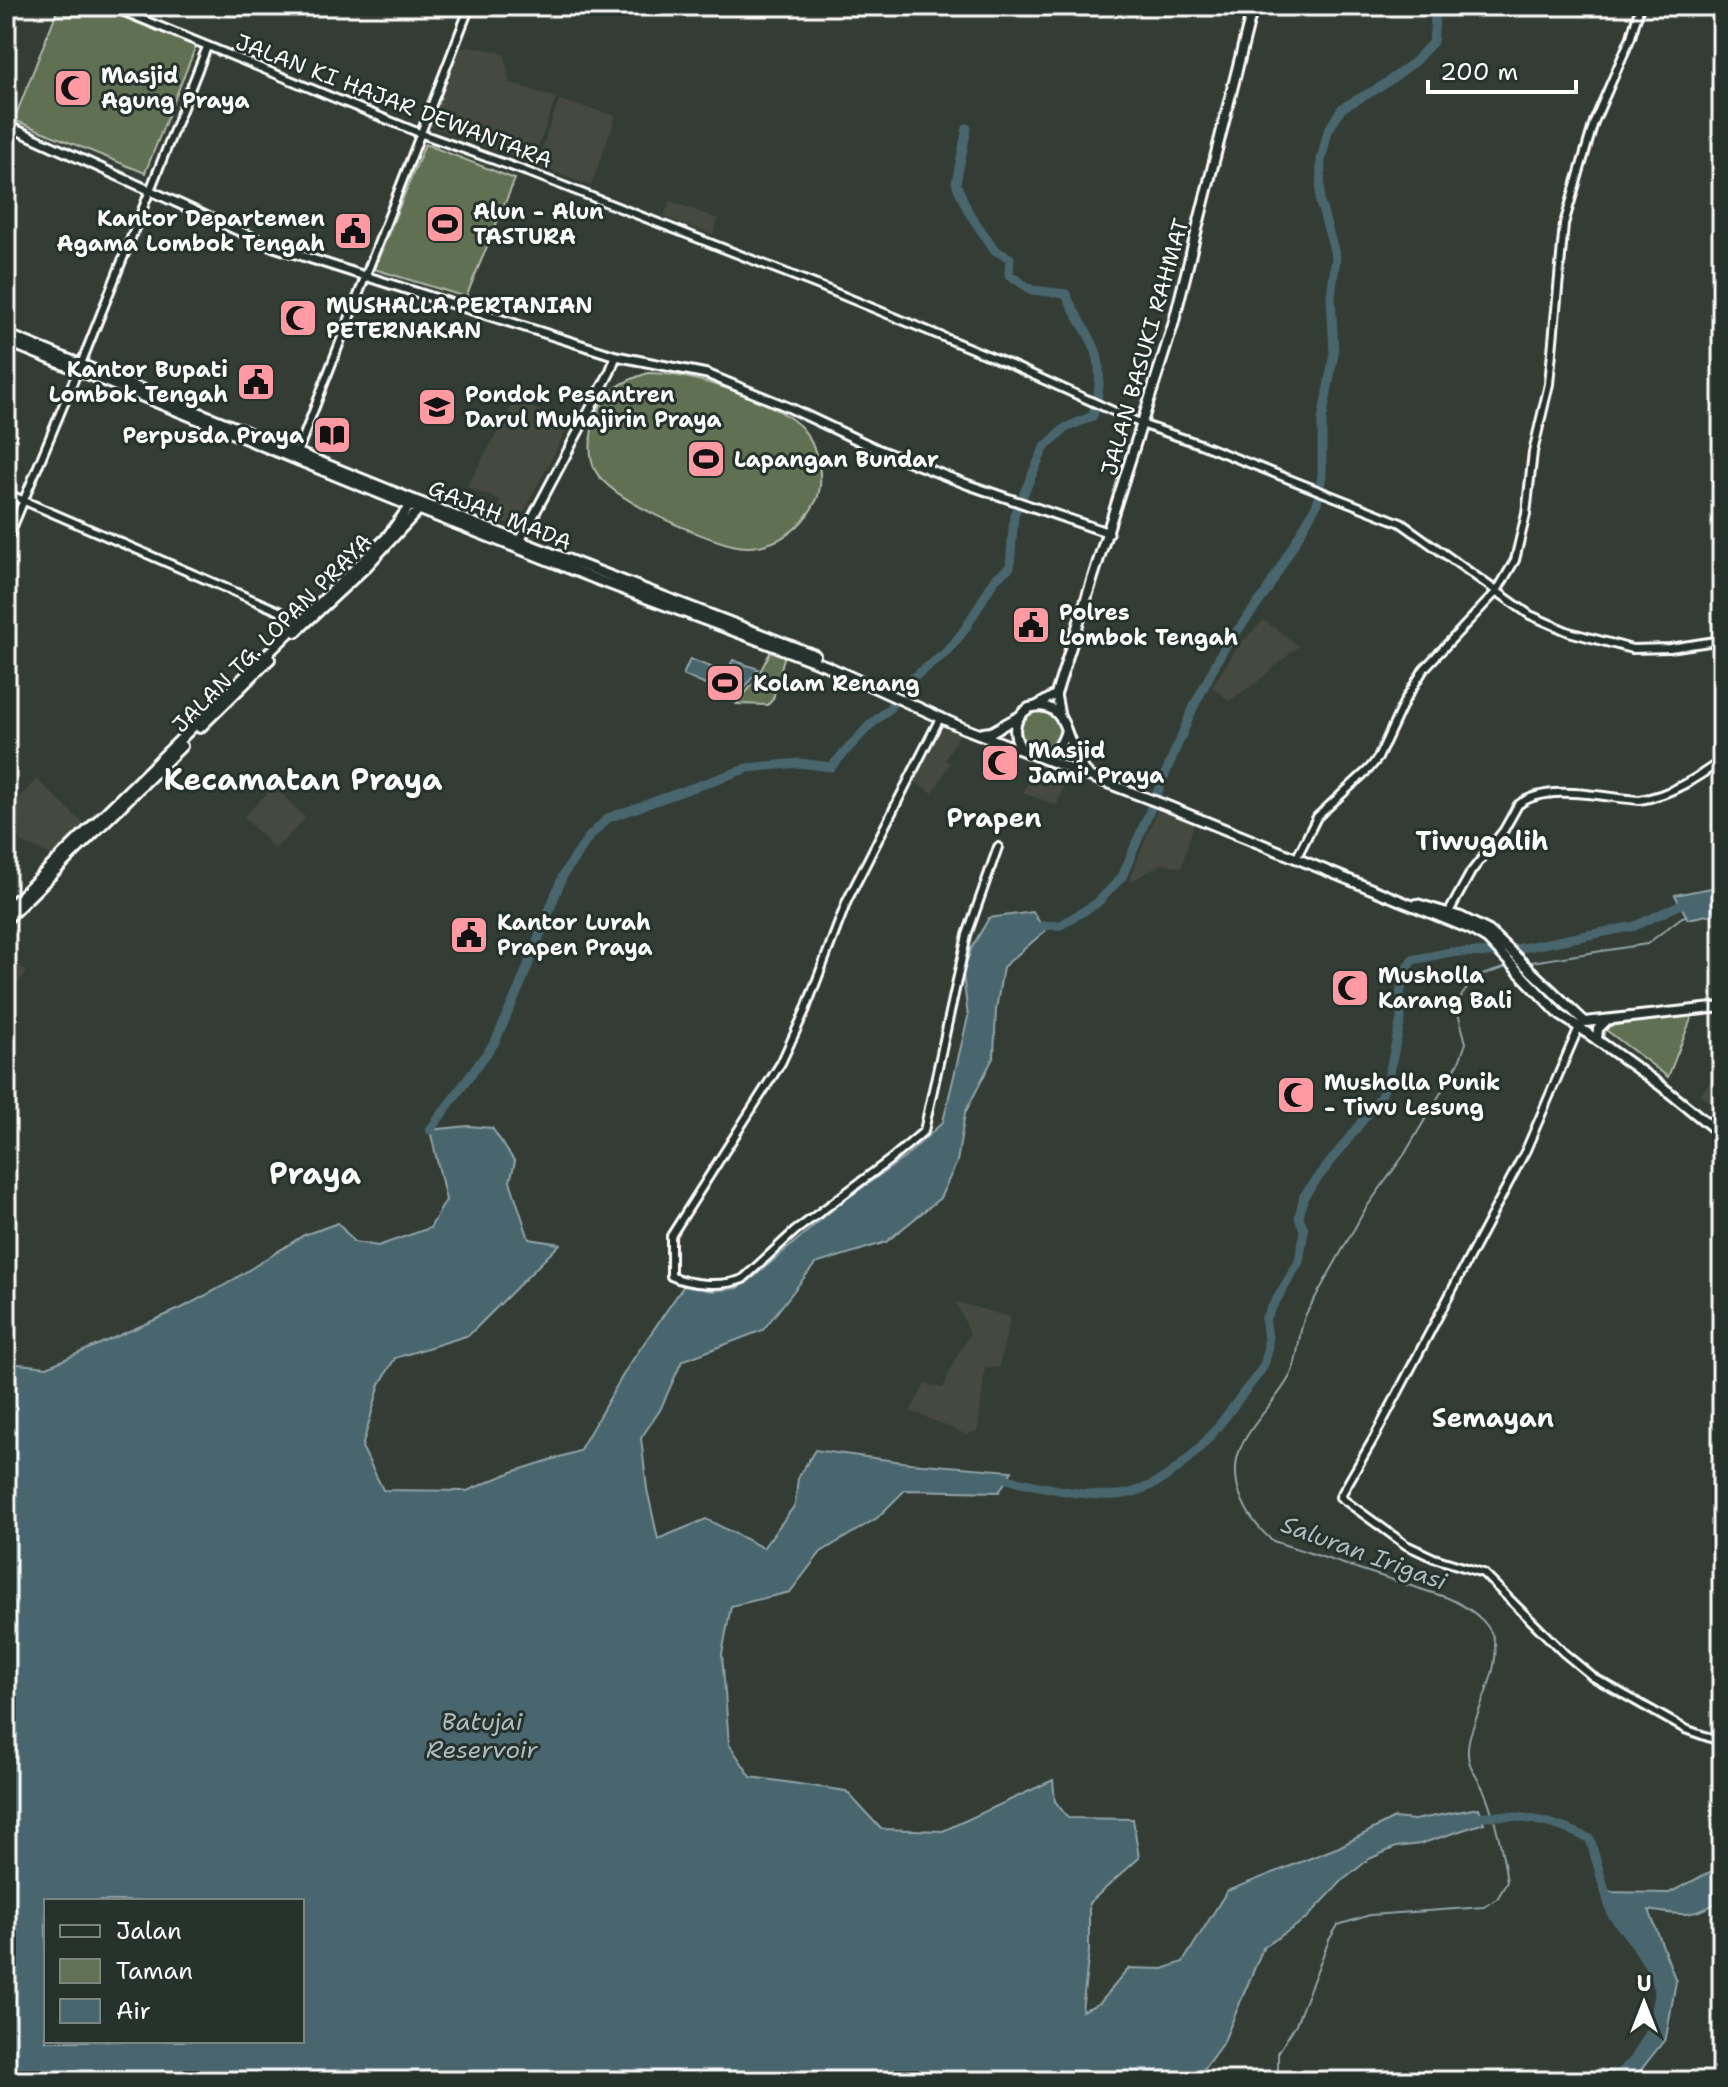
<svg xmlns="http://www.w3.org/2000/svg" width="1728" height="2087" viewBox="0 0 1728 2087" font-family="'Shantell Sans',sans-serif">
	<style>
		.built { fill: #45493f }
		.green { fill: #617153; stroke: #b0b8a9; stroke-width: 2 }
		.water { fill: #48666e; stroke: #91a3a8; stroke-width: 2; fill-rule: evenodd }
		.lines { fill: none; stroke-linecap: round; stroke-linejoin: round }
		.stream { stroke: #91a3a8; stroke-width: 2 }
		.river { stroke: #48666e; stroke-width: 9 }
		.tertiary-casing { stroke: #fff; stroke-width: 12 }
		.secondary-casing { stroke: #fff; stroke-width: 13 }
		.primary-casing { stroke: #fff; stroke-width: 14 }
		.trunk-casing { stroke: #fff; stroke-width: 14 }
		.tertiary { stroke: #26332d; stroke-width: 6 }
		.secondary { stroke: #26332d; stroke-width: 7 }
		.primary { stroke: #26332d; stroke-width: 8 }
		.trunk { stroke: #26332d; stroke-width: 8 }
		.labels { text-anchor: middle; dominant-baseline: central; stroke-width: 6; stroke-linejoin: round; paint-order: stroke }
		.poi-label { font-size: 22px; font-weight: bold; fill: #fff; stroke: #26332d; text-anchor: start }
		.street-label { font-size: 22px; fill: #fff; stroke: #26332d }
		.water-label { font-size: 24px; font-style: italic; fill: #adbabe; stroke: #26332d }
		.quarter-label { font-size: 26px; font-weight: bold; fill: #fff; stroke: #26332d }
		.district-label { font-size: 30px; font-weight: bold; fill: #fff; stroke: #26332d }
	</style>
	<rect width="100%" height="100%" fill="#343d35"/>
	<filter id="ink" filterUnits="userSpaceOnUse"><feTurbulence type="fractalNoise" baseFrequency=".0125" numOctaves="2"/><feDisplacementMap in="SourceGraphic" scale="16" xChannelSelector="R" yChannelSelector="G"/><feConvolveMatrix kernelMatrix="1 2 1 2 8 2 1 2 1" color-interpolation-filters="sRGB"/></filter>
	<g filter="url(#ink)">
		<path class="built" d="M 470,46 L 499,52 L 505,56 L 509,82 L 556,98 L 532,163 L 429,126 L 457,50 Z
			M 559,100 L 616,116 L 591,186 L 536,165 Z
			M 670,201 L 718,219 L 713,235 L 664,217 Z
			M 516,399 L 569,425 L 516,527 L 494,518 L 501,501 L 467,487 Z
			M 1264,620 L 1299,646 L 1257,682 L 1229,701 L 1212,687 L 1239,645 Z
			M 944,720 L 963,728 L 945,760 L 950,763 L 933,793 L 909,779 Z
			M 1036,761 L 1068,773 L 1057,805 L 1023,793 Z
			M 37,779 L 86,826 L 57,857 L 23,843 L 10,824 L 14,802 Z
			M 274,787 L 306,818 L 275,849 L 243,817 Z
			M 1159,806 L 1195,820 L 1181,868 L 1163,863 L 1128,883 Z
			M 6,952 L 27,973 L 6,994 Z
			M 1722,1068 L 1722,1114 L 1700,1094 Z
			M 956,1302 L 1010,1317 L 999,1368 L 985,1367 L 978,1430 L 967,1435 L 911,1411 L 925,1384 L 943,1388 L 954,1361 L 970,1334 Z"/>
		<path class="green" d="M 59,6 L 95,6 L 196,46 L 145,173 L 14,120 Z
			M 425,144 L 515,179 L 466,297 L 374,269 Z
			M 648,373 C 689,373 771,398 801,427 C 811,438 816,451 819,465 C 821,476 821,491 816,501 C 806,520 793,534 773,542 C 760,547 747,549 732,545 C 700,537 610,500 595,470 C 588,455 590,432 595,417 C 605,390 623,381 648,373 Z
			M 772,649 L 785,654 L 773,699 L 768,705 L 737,704 L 755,681 Z
			M1020 728a20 20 0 1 1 40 0a20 20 0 1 1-40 0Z
			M 1693,1014 L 1668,1077 L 1602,1027 Z"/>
		<path class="water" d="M 690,659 L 726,673 L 733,660 L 758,669 L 735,702 L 721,692 L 683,675 Z
			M 1722,886 L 1722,912 L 1688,919 L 1675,895 Z
			M 1033,912 L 1045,931 L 1003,967 L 996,1010 L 994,1056 L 965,1113 L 957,1162 L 940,1198 L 886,1242 L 815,1264 L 763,1330 L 682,1361 L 660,1410 L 641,1438 L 647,1489 L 658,1539 L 706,1519 L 763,1548 L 795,1505 L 798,1478 L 815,1450 L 910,1463 L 1012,1471 L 999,1492 L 905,1490 L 877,1518 L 821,1552 L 790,1592 L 731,1606 L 722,1654 L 729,1744 L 751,1777 L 846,1791 L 881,1829 L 943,1831 L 1053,1780 L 1055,1801 L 1068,1818 L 1133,1819 L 1139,1858 L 1089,1903 L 1089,1951 L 1082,2011 L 1100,2003 L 1129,1968 L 1163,1969 L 1183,1962 L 1227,1891 L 1339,1847 L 1394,1818 L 1414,1820 L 1479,1808 L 1484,1823 L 1420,1844 L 1396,1847 L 1369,1859 L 1342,1881 L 1306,1919 L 1263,1948 L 1224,2041 L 1203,2070 L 1131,2078 L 1128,2081 L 6,2081 L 6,1359 L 9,1363 L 47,1367 L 182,1308 L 225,1285 L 304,1235 L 338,1223 L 354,1242 L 378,1246 L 430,1228 L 446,1200 L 430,1130 L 468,1126 L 492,1128 L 515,1162 L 510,1181 L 529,1239 L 560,1244 L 469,1335 L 395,1358 L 380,1384 L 362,1447 L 383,1490 L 467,1491 L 512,1472 L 579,1451 L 627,1368 L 685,1284 L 711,1291 L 738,1288 L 754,1277 L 838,1205 L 904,1158 L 943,1122 L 968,1017 L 963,974 L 971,949 L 989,918 ZM 46,1901 L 302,1901 L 302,2041 L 46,2041 Z
			M 1722,1866 L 1722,1898 C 1697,1919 1678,1915 1649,1910 L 1676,1981 L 1666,2038 L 1632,2081 L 1594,2081 L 1599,2069 L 1618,2073 C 1636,2058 1650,2039 1655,2016 C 1665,1964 1635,1955 1613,1916 C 1609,1909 1607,1900 1605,1892 L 1669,1893 Z"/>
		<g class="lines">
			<path class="stream" d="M 1525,963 L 1647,944 L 1682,917 L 1686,916
				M 1278,2081 L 1278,2053 L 1296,2024 L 1329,1940 L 1338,1925 L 1370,1915 L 1484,1907 L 1497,1899 L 1507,1882 C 1503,1853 1496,1821 1485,1793 C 1480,1781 1468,1767 1468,1754 C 1467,1741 1472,1730 1476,1719 C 1497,1662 1516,1629 1448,1598 L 1273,1541 C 1247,1520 1226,1481 1241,1447 C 1253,1420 1278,1400 1291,1374 C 1300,1356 1297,1333 1306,1314 L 1366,1208 L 1404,1155 L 1459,1062 L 1466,1043 L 1457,1009 L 1462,995 L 1476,977 L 1507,967"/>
			<path class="river" d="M 1041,926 L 1061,925 L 1097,903 L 1122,877 L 1193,708 L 1223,650 L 1265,594 L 1317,504 L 1322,475 L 1322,421 L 1334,353 L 1331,296 L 1336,257 L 1320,202 L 1321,160 L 1328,131 L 1342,108 L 1382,86 L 1413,63 L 1433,42 L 1436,6
				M 430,1130 L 495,1042 L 520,986 L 563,875 L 589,837 L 608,818 L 748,768 L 799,763 L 831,767 L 869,726 L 889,709 L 905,684 L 948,651 L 965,629 L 995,579 L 1010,567 L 1014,515 L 1044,448 L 1065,428 L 1093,416 C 1100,392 1104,363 1091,340 C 1083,323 1073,312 1066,294 L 1032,290 L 1009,275 L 1010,258 L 994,250 L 968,211 L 956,183 L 967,128
				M 1007,1479 C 1037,1486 1100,1501 1130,1493 C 1179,1481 1216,1431 1244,1392 C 1251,1383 1261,1373 1265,1362 C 1270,1346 1268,1335 1265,1319 L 1299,1262 L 1304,1230 L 1299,1217 L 1304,1196 L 1380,1098 L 1388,1079 L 1401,1019 L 1400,995 L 1404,974 L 1412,960 L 1451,952 L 1496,953 L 1635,926 L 1688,901
				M 1482,1816 C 1519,1814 1556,1822 1590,1839 L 1612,1915 L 1636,1945 L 1653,1972 L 1659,1989 L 1652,2029 L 1634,2060 L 1611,2081"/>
			<g class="tertiary-casing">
				<path id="tertiary" d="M 110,6 L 422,134 L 533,174 L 817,285 L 1011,365 L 1144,425 L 1200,444 L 1401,523 L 1530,615 L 1569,632 L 1632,649 L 1670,648 L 1722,640
					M 81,364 L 207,47
					M 296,456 L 470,6
					M 6,493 L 302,621
					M 6,543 L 78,370
					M 940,718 L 847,901 L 805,1011 L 781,1063 L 671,1236 L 671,1276 C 690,1285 723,1287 743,1279 L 795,1231 L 891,1159 L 924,1131 L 967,935 L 998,847
					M 1296,859 L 1317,817 L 1369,769 L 1378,758 L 1405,700 L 1424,669 L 1497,591 L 1515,560 L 1526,514 L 1533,452 L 1549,384 L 1564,224 L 1594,122 L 1631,37 L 1640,6
					M 1449,912 L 1471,872 L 1504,830 L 1518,805 C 1547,782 1605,798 1640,800 C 1671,795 1697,778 1722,760
					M 1579,1027 L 1526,1150 L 1374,1438 L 1340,1497 L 1406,1545 L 1434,1558 L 1483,1573 L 1564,1653 L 1593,1677 L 1685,1729 L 1722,1742"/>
			</g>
			<g class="secondary-casing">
				<path id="secondary" d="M 6,125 L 274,247 L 616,356 L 707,374 L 790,408 L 877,449 L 969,485 L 1109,533
					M 520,541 L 610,372 L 616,356
					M 1036,706 L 1056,694 L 1060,716"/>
			</g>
			<g class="primary-casing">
				<path id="primary" d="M 6,334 L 414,500
					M 6,341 L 410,506
					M 1056,694 L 1173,325 L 1253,6
					M 1579,1027 L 1660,1085 L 1722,1135"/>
			</g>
			<g class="trunk-casing">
				<path id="trunk" d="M 410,506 L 598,580 L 827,666 L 963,728 L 1165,805 L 1470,929 L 1487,939 L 1560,1015 L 1579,1027
					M 296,632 L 367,566 L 422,506
					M 200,728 L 270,659
					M 1066,730 L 1078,763 L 1088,774
					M 983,733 L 991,732 L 1018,717
					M 1022,749 C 1011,734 1013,718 1029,708 C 1049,702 1060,712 1066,730 C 1062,746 1054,755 1037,756
					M 1417,904 L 1461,917 L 1489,931 L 1585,1022 L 1722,1007
					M 6,910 L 386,538 L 414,500 L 815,655
					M 6,920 L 182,746
					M 1597,1040 L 1598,1029 L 1606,1021"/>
			</g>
			<use href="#tertiary" class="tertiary"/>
			<use href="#secondary" class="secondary"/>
			<use href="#primary" class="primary"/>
			<use href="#trunk" class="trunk"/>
		</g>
	</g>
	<defs>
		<g id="mosque-square" transform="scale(2)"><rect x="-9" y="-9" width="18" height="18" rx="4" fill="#ff9aa2" stroke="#26332d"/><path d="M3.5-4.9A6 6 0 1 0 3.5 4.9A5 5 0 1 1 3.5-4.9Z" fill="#111"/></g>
		<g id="stadium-square" transform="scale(2)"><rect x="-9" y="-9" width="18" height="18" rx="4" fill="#ff9aa2" stroke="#26332d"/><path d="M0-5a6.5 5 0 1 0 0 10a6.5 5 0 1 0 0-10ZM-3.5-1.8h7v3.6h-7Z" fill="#111"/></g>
		<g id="civic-square" transform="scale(2)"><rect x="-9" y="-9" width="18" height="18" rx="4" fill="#ff9aa2" stroke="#26332d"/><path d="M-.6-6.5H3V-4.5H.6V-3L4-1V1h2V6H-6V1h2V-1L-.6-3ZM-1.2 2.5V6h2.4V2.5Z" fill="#111"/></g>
		<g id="school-square" transform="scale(2)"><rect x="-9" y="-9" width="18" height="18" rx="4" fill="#ff9aa2" stroke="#26332d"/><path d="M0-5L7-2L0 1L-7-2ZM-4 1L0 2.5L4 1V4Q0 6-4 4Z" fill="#111"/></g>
		<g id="library-square" transform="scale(2)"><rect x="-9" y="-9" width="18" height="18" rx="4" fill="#ff9aa2" stroke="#26332d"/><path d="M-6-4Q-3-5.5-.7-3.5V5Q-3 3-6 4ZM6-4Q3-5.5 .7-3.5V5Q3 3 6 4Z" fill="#111"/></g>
	</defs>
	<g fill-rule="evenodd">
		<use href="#mosque-square" x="73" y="88"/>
		<use href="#stadium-square" x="445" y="224"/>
		<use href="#civic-square" x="353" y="231"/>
		<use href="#mosque-square" x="298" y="318"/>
		<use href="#civic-square" x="256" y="382"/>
		<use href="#school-square" x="437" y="407"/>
		<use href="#library-square" x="332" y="435"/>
		<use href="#stadium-square" x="706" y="459"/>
		<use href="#civic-square" x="1031" y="625"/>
		<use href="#stadium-square" x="725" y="683"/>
		<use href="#mosque-square" x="1000" y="763"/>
		<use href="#civic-square" x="469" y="935"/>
		<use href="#mosque-square" x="1350" y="988"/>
		<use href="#mosque-square" x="1296" y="1095"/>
	</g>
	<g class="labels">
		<g class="poi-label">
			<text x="101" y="75">Masjid<tspan x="101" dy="25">Agung Praya</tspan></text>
			<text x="473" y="211">Alun - Alun<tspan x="473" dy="25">TASTURA</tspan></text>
			<text x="325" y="218" text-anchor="end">Kantor Departemen<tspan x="325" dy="25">Agama Lombok Tengah</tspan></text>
			<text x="326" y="305">MUSHALLA PERTANIAN<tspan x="326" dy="25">PETERNAKAN</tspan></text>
			<text x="228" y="369" text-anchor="end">Kantor Bupati<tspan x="228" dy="25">Lombok Tengah</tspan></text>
			<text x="465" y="394">Pondok Pesantren<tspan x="465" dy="25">Darul Muhajirin Praya</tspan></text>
			<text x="304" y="435" text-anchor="end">Perpusda Praya</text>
			<text x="734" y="459">Lapangan Bundar</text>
			<text x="1059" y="612">Polres<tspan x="1059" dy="25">Lombok Tengah</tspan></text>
			<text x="753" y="683">Kolam Renang</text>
			<text x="1028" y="750">Masjid<tspan x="1028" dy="25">Jami' Praya</tspan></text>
			<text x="497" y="922">Kantor Lurah<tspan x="497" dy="25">Prapen Praya</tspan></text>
			<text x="1378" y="975">Musholla<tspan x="1378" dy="25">Karang Bali</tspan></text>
			<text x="1324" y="1082">Musholla Punik<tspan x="1324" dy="25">- Tiwu Lesung</tspan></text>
		</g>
		<g class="street-label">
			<text transform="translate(394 101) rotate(21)">JALAN KI HAJAR DEWANTARA</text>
			<text transform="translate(1145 347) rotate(-74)">JALAN BASUKI RAHMAT</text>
			<text transform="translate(500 515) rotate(22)">GAJAH MADA</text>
			<text transform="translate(272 633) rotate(-45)">JALAN TG. LOPAN PRAYA</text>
		</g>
		<g class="water-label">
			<text transform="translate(1364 1553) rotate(20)">Saluran Irigasi</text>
			<text x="482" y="1722">Batujai<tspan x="482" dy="28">Reservoir</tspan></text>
		</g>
		<g class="quarter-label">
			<text x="994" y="817">Prapen</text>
			<text x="1482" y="840">Tiwugalih</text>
			<text x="1493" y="1417">Semayan</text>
		</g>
		<g class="district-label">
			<text x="303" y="779">Kecamatan Praya</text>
			<text x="315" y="1173">Praya</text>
		</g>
	</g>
	<rect width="1728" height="2087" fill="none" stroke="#26332d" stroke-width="32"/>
	<rect x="16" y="16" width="1696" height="2055" fill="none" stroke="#fff" stroke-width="3" filter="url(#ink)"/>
	<rect x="44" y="1899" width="260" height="144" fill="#26332d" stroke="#7d8581" stroke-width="2"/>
	<rect x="60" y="1925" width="40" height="12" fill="#26332d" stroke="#7d8581" stroke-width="2"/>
	<text x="116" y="1939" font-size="24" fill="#ffffff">Jalan</text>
	<rect x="60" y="1959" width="40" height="24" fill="#617153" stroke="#7d8581" stroke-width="2"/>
	<text x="116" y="1979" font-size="24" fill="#ffffff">Taman</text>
	<rect x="60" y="1999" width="40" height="24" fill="#48666e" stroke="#7d8581" stroke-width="2"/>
	<text x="116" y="2019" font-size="24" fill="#ffffff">Air</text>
	<g transform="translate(1644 2003)" stroke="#26332d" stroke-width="6" paint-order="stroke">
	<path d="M0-6L14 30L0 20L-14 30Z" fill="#ffffff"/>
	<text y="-12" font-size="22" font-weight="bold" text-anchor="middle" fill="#ffffff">U</text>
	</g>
	<path d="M1428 80v12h148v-12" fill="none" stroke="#ffffff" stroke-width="4"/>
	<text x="1440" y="80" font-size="24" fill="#ffffff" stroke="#26332d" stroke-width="6" paint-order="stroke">200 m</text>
</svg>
